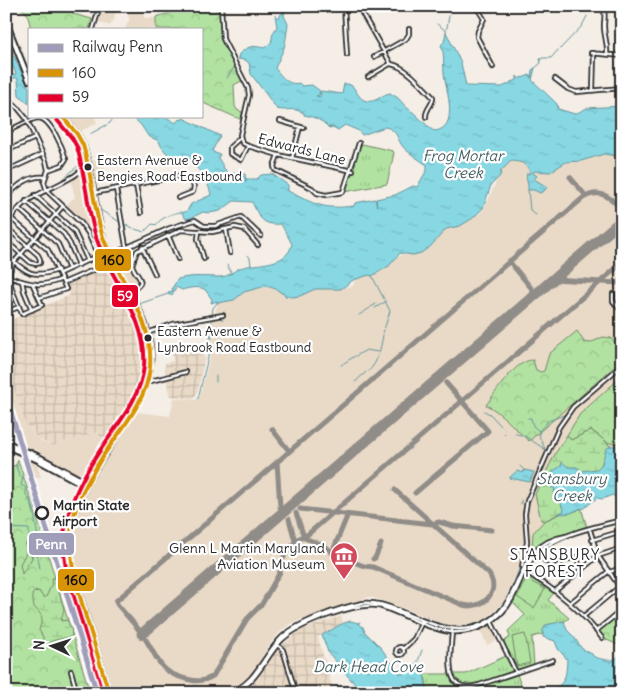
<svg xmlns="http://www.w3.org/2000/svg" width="628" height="699" viewBox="0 0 628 699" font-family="Delius,sans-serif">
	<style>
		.built { fill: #e9dac7 }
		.industrial { fill: url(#industrial-grid) }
		.grass { fill: url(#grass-tufts); stroke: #6e8666 }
		.forest { fill: url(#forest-crowns); stroke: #6e8666 }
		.wetland { fill: url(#wetland-marsh); stroke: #6e8666 }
		.pitch { fill: #b2e2a1; stroke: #6e8666 }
		.water { fill: url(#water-ripples); stroke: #63939a }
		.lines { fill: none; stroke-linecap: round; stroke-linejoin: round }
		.stream { stroke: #63939a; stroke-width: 1 }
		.taxiway { stroke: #908c88; stroke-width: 5 }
		.runway { stroke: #908c88; stroke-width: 11 }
		.minor-casing { stroke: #2b2b2b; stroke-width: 6 }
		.major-casing { stroke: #2b2b2b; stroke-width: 8 }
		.minor { stroke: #fff; stroke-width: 2.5 }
		.major { stroke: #fff; stroke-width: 4 }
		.rail-casing { stroke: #2b2b2b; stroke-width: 3 }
		.rail { stroke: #fff; stroke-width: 1; stroke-dasharray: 4; stroke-linecap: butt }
		.major-bridge-casing { stroke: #2b2b2b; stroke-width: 8; stroke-linecap: butt }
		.major-bridge { stroke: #fff; stroke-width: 4 }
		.bus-1-casing { stroke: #fff; stroke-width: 8 }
		.bus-2-casing { stroke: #fff; stroke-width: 8 }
		.bus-1 { stroke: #d89406; stroke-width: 4 }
		.bus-2 { stroke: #e4002b; stroke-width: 4 }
		.rail-1-casing { stroke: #fff; stroke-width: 9 }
		.rail-1 { stroke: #a09db9; stroke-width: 5 }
		.bus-dot { fill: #2b2b2b; stroke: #fff; stroke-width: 2 }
		.stop-dot { fill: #fff; stroke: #2b2b2b; stroke-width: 2.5 }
		.labels { text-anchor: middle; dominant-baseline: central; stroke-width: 4.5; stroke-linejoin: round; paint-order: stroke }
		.bus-label { font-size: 13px; fill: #2b2b2b; stroke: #fff; text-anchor: start }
		.street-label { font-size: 14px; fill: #2b2b2b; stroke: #fff }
		.stop-label { font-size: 14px; font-weight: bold; fill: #2b2b2b; stroke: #fff; text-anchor: start }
		.poi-label { font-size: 14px; fill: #2b2b2b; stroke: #fff; text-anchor: end }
		.water-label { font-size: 15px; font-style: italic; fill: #475f62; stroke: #fff }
		.neighbourhood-label { font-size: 15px; letter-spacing: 1px; fill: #2b2b2b; stroke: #fff }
		.line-badge { stroke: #fff; stroke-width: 2 }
		.badge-label { font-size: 14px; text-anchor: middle; font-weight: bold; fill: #fff }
		.pale-badge-label { font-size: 14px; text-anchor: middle; font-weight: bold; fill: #111 }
	</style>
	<defs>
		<pattern id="industrial-grid" width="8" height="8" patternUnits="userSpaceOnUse" patternTransform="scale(1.25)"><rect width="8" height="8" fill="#e9dac7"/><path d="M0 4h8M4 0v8" fill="none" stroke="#c8bbab"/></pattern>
		<pattern id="grass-tufts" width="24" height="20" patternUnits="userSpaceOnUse" patternTransform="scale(1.25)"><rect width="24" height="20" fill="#b2e2a1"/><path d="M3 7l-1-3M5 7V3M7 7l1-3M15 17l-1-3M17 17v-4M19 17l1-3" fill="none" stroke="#99c28b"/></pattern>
		<pattern id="forest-crowns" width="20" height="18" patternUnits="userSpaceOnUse" patternTransform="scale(1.25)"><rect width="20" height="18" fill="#b2e2a1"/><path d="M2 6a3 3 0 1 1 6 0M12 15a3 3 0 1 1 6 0" fill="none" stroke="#99c28b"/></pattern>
		<pattern id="wetland-marsh" width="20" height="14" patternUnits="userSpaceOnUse" patternTransform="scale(1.25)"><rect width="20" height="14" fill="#b2e2a1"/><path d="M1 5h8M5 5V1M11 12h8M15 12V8" fill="none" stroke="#99c28b"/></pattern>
		<pattern id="water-ripples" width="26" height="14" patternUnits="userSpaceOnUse" patternTransform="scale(1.25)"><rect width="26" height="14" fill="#88d8e4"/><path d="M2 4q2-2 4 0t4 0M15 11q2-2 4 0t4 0" fill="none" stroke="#76bac4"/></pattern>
	</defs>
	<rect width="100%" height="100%" fill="#f5eee6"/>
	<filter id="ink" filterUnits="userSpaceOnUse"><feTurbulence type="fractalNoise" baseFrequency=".02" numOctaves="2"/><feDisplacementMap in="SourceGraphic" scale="10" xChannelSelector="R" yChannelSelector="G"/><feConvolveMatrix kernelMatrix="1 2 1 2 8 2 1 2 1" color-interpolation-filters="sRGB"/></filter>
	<g filter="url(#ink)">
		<path class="built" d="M 127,6 L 143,6 L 144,18 L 155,18 L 156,29 L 125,29 L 129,20 Z
			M 115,7 L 115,18 L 110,26 L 98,22 L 101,9 Z
			M 67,116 L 94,116 L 97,123 L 79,132 Z
			M 601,153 L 622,156 L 622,447 L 572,511 L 582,507 L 587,527 L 540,544 L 529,554 L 522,553 L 518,570 L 504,601 L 489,617 L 472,625 L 459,627 L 446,625 L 387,602 L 369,597 L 290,624 L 282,630 L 272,641 L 253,672 L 241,684 L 233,688 L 215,692 L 183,691 L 166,693 L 114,693 L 75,568 L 72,541 L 76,517 L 80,503 L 87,490 L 136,412 L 170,416 L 174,398 L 199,400 L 211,352 L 212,322 L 218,303 L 236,298 L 238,293 L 268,285 L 299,296 L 315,288 L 341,288 L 353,286 L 355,279 L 387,267 L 397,256 L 422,252 L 432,246 L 444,229 L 470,219 L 480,213 L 486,205 L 502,168 L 509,161 L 515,160 L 556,168 L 566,161 Z
			M 101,159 L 104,159 L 105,172 L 111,178 L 94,181 L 89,161 Z
			M 85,171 L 101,244 L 95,246 L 85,225 L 66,206 L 72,199 L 75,198 L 71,181 Z
			M 124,251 L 139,285 L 131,288 L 117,255 Z
			M 6,364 L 22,414 L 34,434 L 41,441 L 52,446 L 98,432 L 102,445 L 95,453 L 96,457 L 85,473 L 82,474 L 73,472 L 35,449 L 33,452 L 41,477 L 34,479 L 6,382 Z
			M 492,624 L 499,639 L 487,645 L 480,630 Z"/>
		<path class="industrial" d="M 110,264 L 131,304 L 141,330 L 145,350 L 144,373 L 138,392 L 131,404 L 103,447 L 98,432 L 52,446 L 37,438 L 31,428 L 28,428 L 22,414 L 6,364 L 6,322 L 70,295 L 66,285 Z
			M 184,349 L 200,351 L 204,358 L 205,357 L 198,391 L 193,399 L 171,396 L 166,380 L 165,363 L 173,361 L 172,350 Z
			M 341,616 L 344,624 L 318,637 L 334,693 L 240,693 L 257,680 L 276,651 L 294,635 L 301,630 Z"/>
		<path class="grass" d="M 362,144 L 393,151 L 394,153 L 387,184 L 344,192 L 359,145 Z
			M 525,575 L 554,593 L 548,600 L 569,618 L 564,622 L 546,625 L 543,634 L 532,637 L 534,666 L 516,672 L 524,693 L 428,693 L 424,674 L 466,674 L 508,655 L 502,643 L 510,637 L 508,631 L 525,615 L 513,603 Z"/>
		<path class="forest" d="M 18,6 L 74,6 L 73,14 L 92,19 L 89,29 L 31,29 L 27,13 Z
			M 186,6 L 209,6 L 210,12 L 220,10 L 221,36 L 243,80 L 234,85 L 235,106 L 237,110 L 242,112 L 242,120 L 201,102 L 201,29 L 156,29 L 156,17 L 180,10 Z
			M 577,331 L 584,342 L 590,343 L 603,337 L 611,338 L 622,351 L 622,360 L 529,441 C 516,430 500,411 486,405 C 497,391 515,360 533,360 L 536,370 L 541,372 L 544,371 L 549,354 Z
			M 622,376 L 622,443 L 608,443 L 591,430 L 571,440 L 567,435 L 580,414 Z
			M 18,460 L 35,512 L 90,693 L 6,693 L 6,474 L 10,471 L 10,467 L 16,465 Z
			M 581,508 L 587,527 C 569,533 548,537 534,550 L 532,549 L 533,533 L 544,521 L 562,513 L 576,511 Z
			M 621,613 L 619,619 L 622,623 L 622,647 L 605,639 L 599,631 Z"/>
		<path class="wetland" d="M 591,430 L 608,443 L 610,447 L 599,469 L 560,501 L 565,511 L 544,521 L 541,520 L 535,494 L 555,454 L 567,435 L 571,440 Z
			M 26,543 L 29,545 L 32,558 L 22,574 L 20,564 L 26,553 Z
			M 52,578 L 55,578 L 64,609 L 61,621 L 67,620 L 71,627 L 72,637 C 63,638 50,640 42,646 L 43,637 L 39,630 C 44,617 43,616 34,607 L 32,595 L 34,592 L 39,591 L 43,597 L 46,597 L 51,586 Z"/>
		<path class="pitch" d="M 526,579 L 545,589 L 534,608 L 517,597 Z
			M 525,634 L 530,663 L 517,666 L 512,637 Z"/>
		<path class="water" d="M 277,6 L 281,6 L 285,9 L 284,16 L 288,24 L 286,38 L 284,48 L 275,68 C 281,76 288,86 299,83 L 302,86 L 312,85 L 320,91 L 319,95 L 316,96 L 320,97 L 321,91 L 342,94 L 344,84 C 357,82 355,99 367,101 C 376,103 382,94 390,93 L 398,98 L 406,107 L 414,113 L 431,129 L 434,131 C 460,129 446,90 444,73 C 443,64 445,55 441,45 L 444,42 L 446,32 L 461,63 L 466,86 L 502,87 L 511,83 L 511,81 L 512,82 L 517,80 L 517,76 L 519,79 L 522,77 L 522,78 L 530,75 L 531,78 L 532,70 L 535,68 L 532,80 L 557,104 L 558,109 L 575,114 L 587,108 L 622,106 L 622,157 L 604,154 L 581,161 L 566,162 L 550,172 L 534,171 L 533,173 L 537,176 L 534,179 L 547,187 L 544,191 L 540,193 L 534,190 L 528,190 C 529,184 525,180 527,173 L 529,174 L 530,173 C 527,162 520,162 511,161 L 501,171 L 500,176 L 491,185 L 483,208 L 473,218 L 460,226 L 446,229 L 431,246 L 421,253 L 413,255 L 400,253 L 389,266 L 372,276 L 369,275 L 353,280 L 341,289 L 315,289 L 300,296 L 292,297 L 286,296 L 276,289 L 266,286 L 244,292 L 234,300 L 217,303 L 217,301 L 211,303 L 212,299 C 209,296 207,291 204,289 C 198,286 188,288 182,290 L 176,287 L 172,295 L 169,295 L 168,292 L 173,291 L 172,288 L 178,279 C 192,275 207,277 220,277 C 229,277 234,270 240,268 C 257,262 287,267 292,244 L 281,224 C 261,226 259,216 252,202 L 234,201 L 220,211 L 209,213 L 203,212 L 191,218 L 186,219 L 182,213 L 187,211 L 191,204 L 211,195 C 209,182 195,160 181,157 C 179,156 176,157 174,157 C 167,156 161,147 159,141 L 148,136 L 141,125 L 131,116 L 164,116 L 176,123 L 179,119 L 182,120 L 183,118 L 220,136 L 212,151 L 217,154 L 220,154 L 218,158 C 224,166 223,171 232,175 L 233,173 L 245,174 L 246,182 L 246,179 L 257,179 L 261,175 L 272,174 L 288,185 L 288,191 C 315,204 322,210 354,206 L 355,203 L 375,199 L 377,206 L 376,199 L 395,195 L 413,186 L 417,187 L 427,170 L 427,165 C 420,160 405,151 401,144 C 397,137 396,129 385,127 L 362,135 L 359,131 L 345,125 L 338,130 L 333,127 L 329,128 C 323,121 315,117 304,115 L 304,113 C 290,106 289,112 277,109 L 251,74 L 249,63 L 245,60 L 238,59 L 239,54 C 249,46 251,45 264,48 L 271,43 L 273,33 L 277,27 L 275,15 L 279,18 L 281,14 L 284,12 Z
			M 11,50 L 29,88 L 29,104 L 19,95 L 18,78 L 10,78 L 10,76 L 16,74 L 10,59 L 8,51 Z
			M 611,446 L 622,446 L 622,495 L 616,497 L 612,495 L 603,499 L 597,498 L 583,509 L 581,508 L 571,513 L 557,514 L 564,511 L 560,502 L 553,495 L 555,489 L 548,486 L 554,480 L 557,480 L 556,476 L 552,472 L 561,466 L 562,462 L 568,467 L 577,467 L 582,471 L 597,469 L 602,464 L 606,449 Z
			M 524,470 L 534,472 L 530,482 L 509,478 L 517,471 L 523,473 Z
			M 351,621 L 358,623 L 363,627 L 365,632 L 381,648 L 400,674 L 406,673 L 413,664 L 423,663 L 425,666 L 424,675 L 428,693 L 362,693 L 328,652 L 322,635 C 333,630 340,623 351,621 Z
			M 564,621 L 567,630 L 574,637 L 582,649 L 592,654 L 594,657 C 606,660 614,664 622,652 L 622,693 L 536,693 C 562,687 566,686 567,659 L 558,649 L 555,641 L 543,637 L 543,630 L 546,625 Z"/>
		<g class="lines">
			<path class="stream" d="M 437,24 L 445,30
				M 446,32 L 451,6
				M 559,50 L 582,26 L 587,16
				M 535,68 L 541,63 L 540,59 L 543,58 L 551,58 L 558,50
				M 227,78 L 235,66
				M 90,134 L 110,123 L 112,120
				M 66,176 L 78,166 L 79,161 L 76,146 L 79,143
				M 528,190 L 530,210 L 536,215
				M 90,201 L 91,210
				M 99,209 L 110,216
				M 112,217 L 121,223
				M 124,224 L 133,228
				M 135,229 L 144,232 L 152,224 L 156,225 C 161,218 173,212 182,212
				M 97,238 L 101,243
				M 248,255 L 250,258 L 251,266
				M 227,265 L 232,274
				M 372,276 L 384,299
				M 139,304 L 168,294
				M 371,307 L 376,304
				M 375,308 L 385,302
				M 212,315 L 213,308 L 217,303
				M 359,315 L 370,308
				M 221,319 L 223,319
				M 212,326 L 212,338
				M 383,333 L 390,311 L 385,301
				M 356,356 L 366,350 L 378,352
				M 344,363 L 355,356
				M 341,365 L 343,364
				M 369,371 C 378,362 381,347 383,335
				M 216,376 L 216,382
				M 355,382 L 366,372
				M 6,385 L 8,394
				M 10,399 L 14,415
				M 198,399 L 209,353 L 212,319
				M 6,411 L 9,419
				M 484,411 L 490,414 L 503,428
				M 528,418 L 531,418 L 533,426 L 539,431 L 540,439
				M 16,420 L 21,437
				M 10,422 L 15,439
				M 539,431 L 548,421 L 564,415
				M 504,434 L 505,433
				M 515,434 L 516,434
				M 517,434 L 525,436 L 546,450
				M 541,440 L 545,449
				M 20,454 L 24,466
				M 27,456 L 35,483
				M 16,465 L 19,475 L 23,478 L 21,485 L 26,488 L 26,495 C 35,504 35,528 39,541 L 45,544
				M 520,466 L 524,470
				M 25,471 L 30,488
				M 36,486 L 43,508
				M 31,491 L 36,510
				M 521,500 L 521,504
				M 44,512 L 53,542 L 58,540
				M 38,514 L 47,544
				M 6,528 L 29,529 L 29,539 L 33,553 L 32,557
				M 30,537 L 35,543 L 40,569
				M 56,541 L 73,597 L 73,606 L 86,651
				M 509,595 L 521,564
				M 499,609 L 505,603
				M 427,617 L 428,621
				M 358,623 L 360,622
				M 462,627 L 483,622 L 497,612
				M 417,664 L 422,650"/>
			<path class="taxiway" d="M 570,177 L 586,196
				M 622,210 C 611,197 600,188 583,198 L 116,601 L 117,604 C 125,614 135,624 142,634 C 160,659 156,673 191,680 C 199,682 205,681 213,676 L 247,619 L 262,604 L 280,572 L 282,561 L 286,553 L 297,539 L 307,535 L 622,263
				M 509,261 L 532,289
				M 554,279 L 618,283 L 622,280
				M 272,429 L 289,451
				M 277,462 L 280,507
				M 415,493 L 488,431 L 446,383
				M 300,509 L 432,524 L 439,522 L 453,526 L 492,530
				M 296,513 L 304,537
				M 289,519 L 295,541
				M 301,537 L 324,545 L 335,555 L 364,566 L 373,567 L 463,605 C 482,610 501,593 489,574 L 395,490
				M 332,553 L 348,514
				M 373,559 L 375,558 L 381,544"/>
			<path class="runway" d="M 142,634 L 622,220"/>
			<g class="minor-casing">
				<path id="minor" d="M 221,6 L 223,39 L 248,88 L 249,95 L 240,135 L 242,143 L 248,146 L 278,155 L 353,171
					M 344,6 L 347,55
					M 358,6 L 391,64 C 407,67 421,85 433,97 C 434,104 425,109 426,117
					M 476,6 L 484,19 L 478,31 L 477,37 L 493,67
					M 603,6 C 606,13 604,19 604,26 C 604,36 608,44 607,54
					M 93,29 L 100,6
					M 591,53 L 622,56
					M 374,57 L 406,39 L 409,34 L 409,29
					M 6,77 L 9,86 L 6,94
					M 368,77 L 390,64
					M 555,79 L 568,89 L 576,92 L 622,88
					M 593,91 L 594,53
					M 6,99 L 17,107 L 26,118 L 46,161 L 48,170 L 44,182 L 47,191 L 81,223 L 88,233 L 98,256
					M 6,121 L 12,129
					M 280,121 L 304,128
					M 6,132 C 13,129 32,118 39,118 C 51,119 63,149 66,159 L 62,165 L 48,170
					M 240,138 L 230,147 L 230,154 L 241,160 L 248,146
					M 6,151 L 35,138
					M 278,155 L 274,166 L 275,170 L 312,188 L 317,193 L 326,195 L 343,192 L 359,143
					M 292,158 L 300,127
					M 6,171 L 43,154
					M 136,185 L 141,213
					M 116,189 L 126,246
					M 94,193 L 178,176 L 192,182 L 194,187 L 193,192 L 178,198
					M 35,195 L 74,231 L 88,261
					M 6,198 C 16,186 29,175 45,177
					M 26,201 L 64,234 L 70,244 L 79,265
					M 19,209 L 58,244 L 69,269
					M 6,214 L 48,250 L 66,289 L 39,298
					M 6,225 C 25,194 44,194 72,177 C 78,174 82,169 88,165
					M 6,227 L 38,255 L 40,259 L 40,263 L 36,264 L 31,263 L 6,241
					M 226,229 L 230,253
					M 199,231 L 198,239 L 204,259
					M 168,235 L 178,259
					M 142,247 L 155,274
					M 6,255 C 26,272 31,279 58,270
					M 110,255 L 170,228 L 195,220 L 204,226 L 215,226 L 241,217 L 261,236
					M 60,273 L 108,251
					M 9,277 C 30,284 40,288 62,279
					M 22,281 L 24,291 L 32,310
					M 63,283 L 98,268 L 99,266 L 95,257
					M 33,285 L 42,305 L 22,314 C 16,297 3,278 14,262 L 63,206
					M 129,292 C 150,280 137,280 132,265 L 137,251 L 181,230 L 212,232 L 235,227 L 244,229 L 258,245
					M 613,294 L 613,301 L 622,312
					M 6,312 L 19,307
					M 147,333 L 173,324 L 223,315
					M 147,382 L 186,372
					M 590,530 L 598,556 L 622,590
					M 592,540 L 622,531
					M 537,554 C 547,564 560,568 569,579
					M 522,566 L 527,542 L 525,514 L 527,501 L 559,427 L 573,407 L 622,365
					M 556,567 L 562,562 L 574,557 L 577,559 L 581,569
					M 524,571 C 554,588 581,610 602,638
					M 609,572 L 622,568
					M 555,591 L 598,556 L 622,548
					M 570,603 L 609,571
					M 584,616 L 619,587
					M 491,621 L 516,672
					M 452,631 C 451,654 441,696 479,685 L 553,660
					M 596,631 L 622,610
					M 277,644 L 283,650 L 296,693
					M396 651a4 4 0 1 1 8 0a4 4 0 1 1-8 0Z
					M 403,649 L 414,639 L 422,622
					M 71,671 L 77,693
					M 229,693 C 256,683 262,658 280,639 C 295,623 341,607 363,603 C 375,602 386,605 397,610 C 427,622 459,640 490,620 C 524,599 514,544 566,536
					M 234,693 C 257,682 264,660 280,642 C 296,624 356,602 379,606 C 403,613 426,629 451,632 C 475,634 500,621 512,599 C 521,582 524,564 540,551 C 562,533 595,527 622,520"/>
			</g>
			<g class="major-casing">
				<path id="major" d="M 6,22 L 29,80
					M 62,116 L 77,134 L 83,145 C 93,175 94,207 103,237 C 117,282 156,317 150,366 C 148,387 138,404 127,421 C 96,469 58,512 73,573 L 109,693
					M 37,456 L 85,482
					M 38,460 L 84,485
					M 104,693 C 97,670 91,646 84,623 C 74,591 61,558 67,523 C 70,504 80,488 90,471 C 115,431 156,389 146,338 C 143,323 136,310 129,296 L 129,293"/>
			</g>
			<use href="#minor" class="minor"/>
			<use href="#major" class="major"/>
			<g class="rail-casing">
				<path id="rail" d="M 6,402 L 95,693"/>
			</g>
			<use href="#rail" class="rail"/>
			<g class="major-bridge-casing">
				<path id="major-bridge" d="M 10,444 L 37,456
					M 11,448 L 38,460"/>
			</g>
			<use href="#major-bridge" class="major-bridge"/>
			<g class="bus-1-casing">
				<path id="bus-1" d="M 62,116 L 77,134 L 83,145 C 92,175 93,207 103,237 C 118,281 154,317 150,367 C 147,401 121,429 103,456 C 89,479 73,505 71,532 C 68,562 78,589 86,617 C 94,642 101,667 109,693"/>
			</g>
			<g class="bus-2-casing">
				<path id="bus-2" d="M 57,120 L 72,138 L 77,147 C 86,178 87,210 97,240 C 112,282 148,319 144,366 C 141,398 116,426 99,452 C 83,476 70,500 65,528 C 59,559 72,590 81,620 C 88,644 95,669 102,693"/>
			</g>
			<use href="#bus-1" class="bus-1"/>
			<use href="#bus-2" class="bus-2"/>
			<g class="rail-1-casing">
				<path id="rail-1" d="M 6,396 L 97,693"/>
			</g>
			<use href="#rail-1" class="rail-1"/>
		</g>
	</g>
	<defs>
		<g id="museum-pin" transform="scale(1.4375)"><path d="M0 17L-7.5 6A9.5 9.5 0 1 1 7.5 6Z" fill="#d1495b" stroke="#fff"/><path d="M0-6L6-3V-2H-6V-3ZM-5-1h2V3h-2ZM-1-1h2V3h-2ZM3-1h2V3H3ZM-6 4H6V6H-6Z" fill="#fff"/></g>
	</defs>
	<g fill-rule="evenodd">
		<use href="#museum-pin" x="344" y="556"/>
	</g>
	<g class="bus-dot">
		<circle cx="88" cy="167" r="4.5"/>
		<circle cx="148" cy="338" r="4.5"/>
	</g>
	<circle class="stop-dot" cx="42" cy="513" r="6"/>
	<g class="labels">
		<g class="bus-label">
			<text x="97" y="160">Eastern Avenue &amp;<tspan x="97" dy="16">Bengies Road Eastbound</tspan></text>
			<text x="157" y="331">Eastern Avenue &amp;<tspan x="157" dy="16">Lynbrook Road Eastbound</tspan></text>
		</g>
		<g class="street-label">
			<text transform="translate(302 149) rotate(14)">Edwards Lane</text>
		</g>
		<g class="stop-label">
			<text x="53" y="505">Martin State<tspan x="53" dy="16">Airport</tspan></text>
		</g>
		<g class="poi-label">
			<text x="325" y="548">Glenn L Martin Maryland<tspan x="325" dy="16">Aviation Museum</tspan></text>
		</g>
		<g class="water-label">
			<text x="463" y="155">Frog Mortar<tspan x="463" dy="17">Creek</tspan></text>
			<text x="572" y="478">Stansbury<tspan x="572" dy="17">Creek</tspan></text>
			<text x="368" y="666">Dark Head Cove</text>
		</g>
		<g class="neighbourhood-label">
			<text x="555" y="554">STANSBURY<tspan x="555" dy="17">FOREST</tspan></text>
		</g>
	</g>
	<g class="line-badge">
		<rect x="94" y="248" width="38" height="24" rx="5" fill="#d89406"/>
		<rect x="111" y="284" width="28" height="24" rx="5" fill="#e4002b"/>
		<rect x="28" y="532" width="47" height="24" rx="5" fill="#a09db9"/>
		<rect x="57" y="568" width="38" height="24" rx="5" fill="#d89406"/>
	</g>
	<g class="badge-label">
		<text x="125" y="301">59</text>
		<text x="51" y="549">Penn</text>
	</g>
	<g class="pale-badge-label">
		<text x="113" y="265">160</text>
		<text x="76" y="585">160</text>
	</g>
	<rect width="628" height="699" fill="none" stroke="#fff" stroke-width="25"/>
	<rect x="12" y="12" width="603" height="674" fill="none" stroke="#2b2b2b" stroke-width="2" filter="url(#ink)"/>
	<rect x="28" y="28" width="175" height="90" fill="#ffffff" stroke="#aaaaaa"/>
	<rect x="38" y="44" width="25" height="8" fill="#a09db9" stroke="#aaaaaa"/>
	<text x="72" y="52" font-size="15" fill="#2b2b2b">Railway Penn</text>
	<rect x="38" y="69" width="25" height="8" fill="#d89406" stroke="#aaaaaa"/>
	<text x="72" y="78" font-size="15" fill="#2b2b2b">160</text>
	<rect x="38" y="94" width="25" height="8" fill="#e4002b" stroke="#aaaaaa"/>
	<text x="72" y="102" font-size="15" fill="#2b2b2b">59</text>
	<g transform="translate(52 646) rotate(274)" stroke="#ffffff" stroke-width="4" paint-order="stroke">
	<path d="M0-4L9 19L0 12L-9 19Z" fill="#2b2b2b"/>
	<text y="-8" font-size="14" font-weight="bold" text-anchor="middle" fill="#2b2b2b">N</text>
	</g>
</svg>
